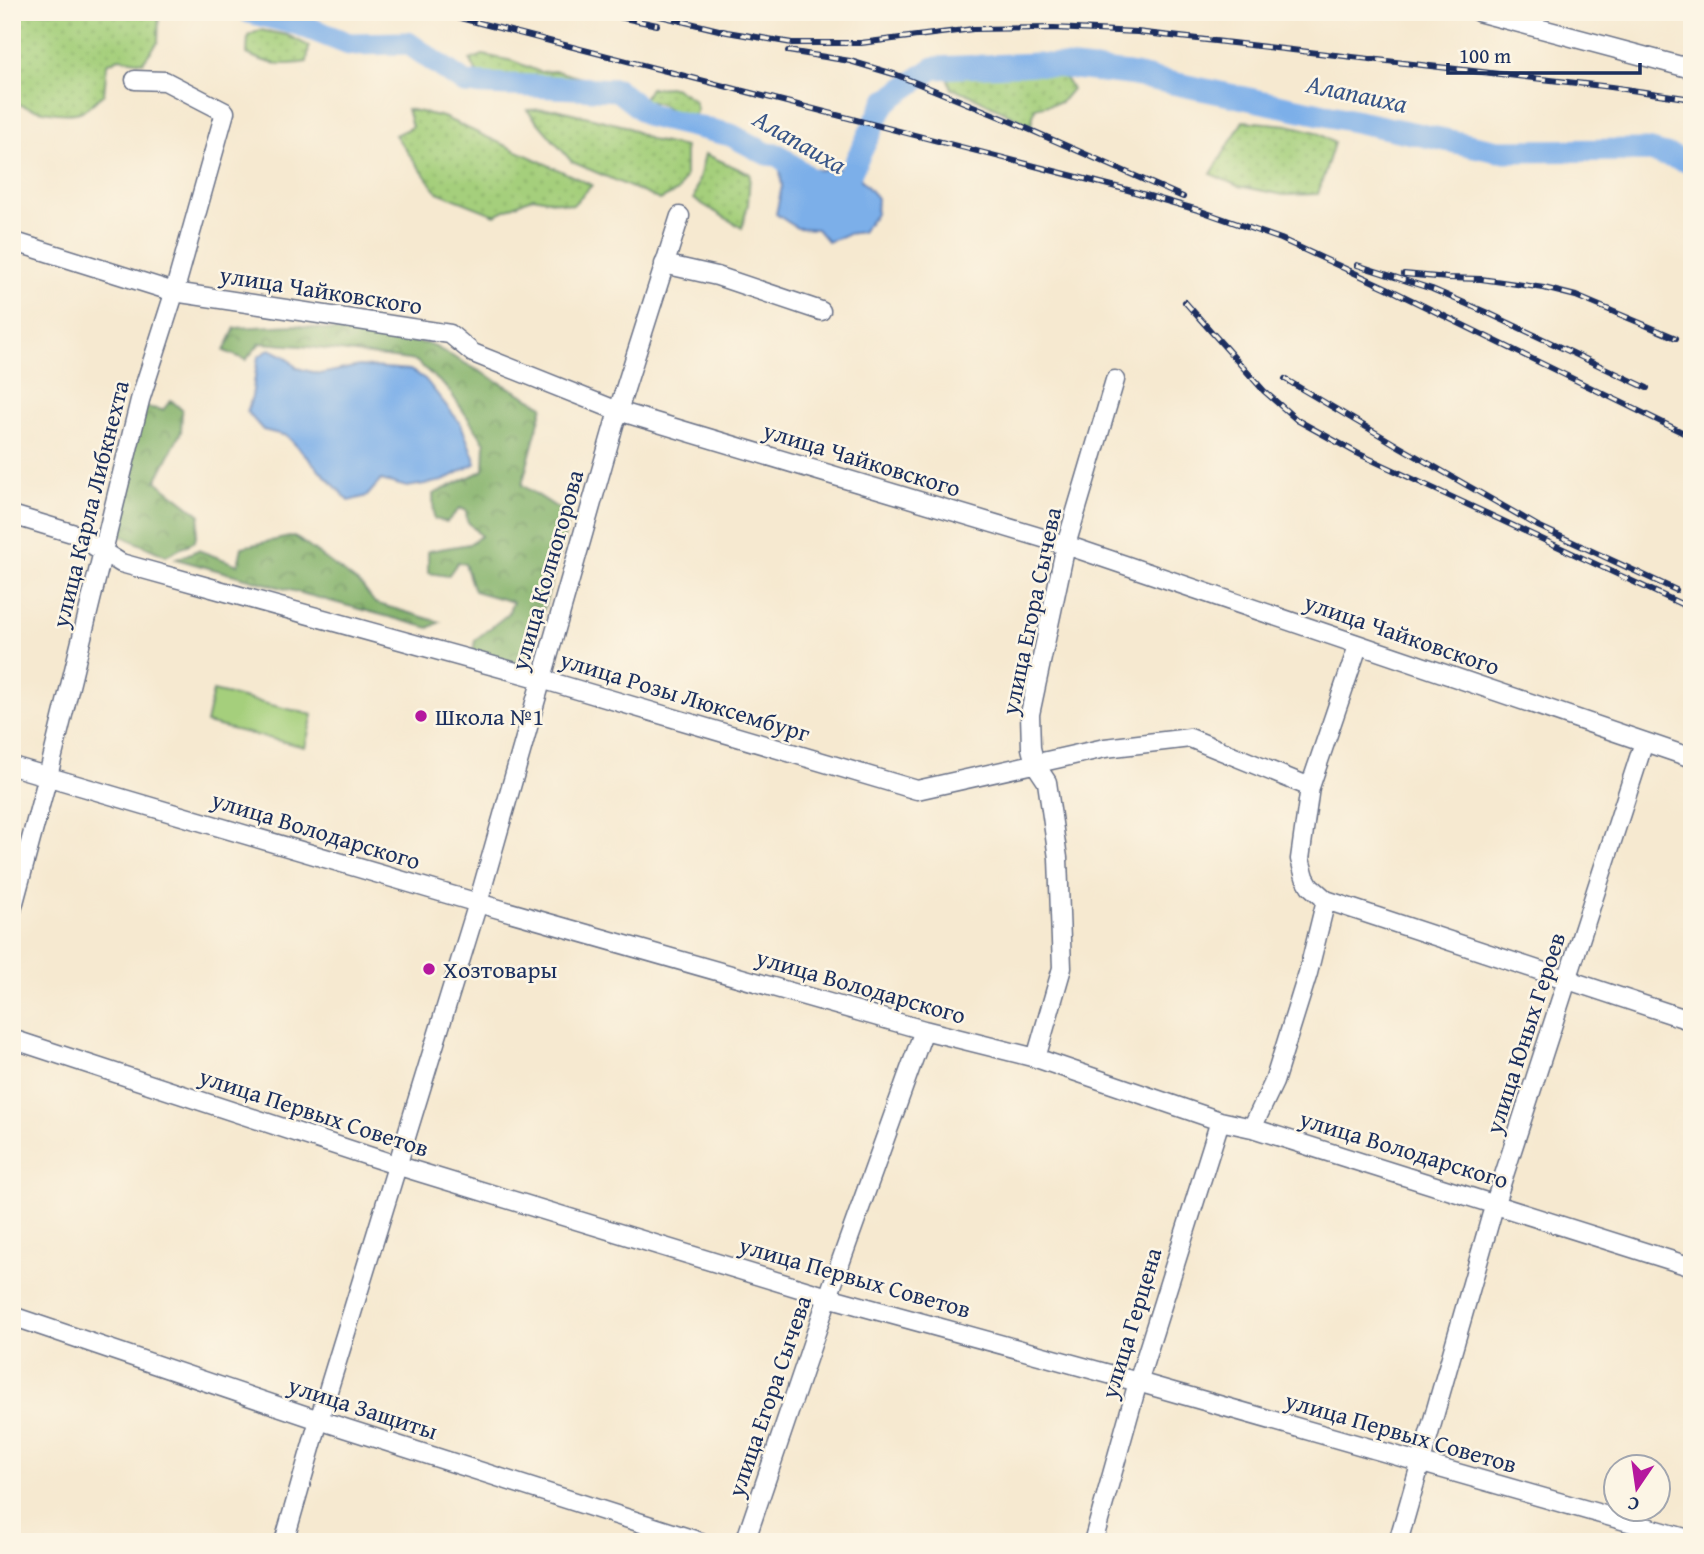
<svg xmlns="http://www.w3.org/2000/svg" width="1704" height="1554" viewBox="0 0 1704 1554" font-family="'Gentium Book Plus',serif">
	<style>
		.grass { fill: url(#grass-dots); stroke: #607f6c; stroke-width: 2 }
		.forest { fill: url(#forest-crowns); stroke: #507064; stroke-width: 2 }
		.park { fill: #a5cf7b; stroke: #607f6c; stroke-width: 2 }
		.water { fill: #7cafe9; stroke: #4c6fa4; stroke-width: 2 }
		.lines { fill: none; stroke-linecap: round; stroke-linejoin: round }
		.river { stroke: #7cafe9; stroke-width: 23 }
		.minor-casing { stroke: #687086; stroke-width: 21 }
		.minor { stroke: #fff; stroke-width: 18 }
		.rail-casing { stroke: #1b2f5e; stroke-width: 6 }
		.rail { stroke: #fcf5e5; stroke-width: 3.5; stroke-dasharray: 10; stroke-linecap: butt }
		.poi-dot { fill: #b5179e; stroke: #fcf5e5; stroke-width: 2.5 }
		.labels { text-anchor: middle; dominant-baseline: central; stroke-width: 5; stroke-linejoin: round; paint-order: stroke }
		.street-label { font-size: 24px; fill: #1b2f5e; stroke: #fcf5e5 }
		.poi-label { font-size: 24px; fill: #1b2f5e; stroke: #fcf5e5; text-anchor: start }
		.water-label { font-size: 26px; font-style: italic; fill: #385588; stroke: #fcf5e5 }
	</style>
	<defs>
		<pattern id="grass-dots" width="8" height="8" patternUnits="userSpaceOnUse" patternTransform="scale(1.75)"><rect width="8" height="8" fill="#a5cf7b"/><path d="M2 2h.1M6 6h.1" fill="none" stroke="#8db26d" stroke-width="1.8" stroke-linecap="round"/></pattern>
		<pattern id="forest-crowns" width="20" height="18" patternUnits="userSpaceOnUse" patternTransform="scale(1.75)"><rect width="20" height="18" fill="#84b26b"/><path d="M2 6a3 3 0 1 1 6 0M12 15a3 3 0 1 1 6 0" fill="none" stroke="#6b915b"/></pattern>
	</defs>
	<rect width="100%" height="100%" fill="#fcf5e5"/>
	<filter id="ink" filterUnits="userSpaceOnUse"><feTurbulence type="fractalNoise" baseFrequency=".0143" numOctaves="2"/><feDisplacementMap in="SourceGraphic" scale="14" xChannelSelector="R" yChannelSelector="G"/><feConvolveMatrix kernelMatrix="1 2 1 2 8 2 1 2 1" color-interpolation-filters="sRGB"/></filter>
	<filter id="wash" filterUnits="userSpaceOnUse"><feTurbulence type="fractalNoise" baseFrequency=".00686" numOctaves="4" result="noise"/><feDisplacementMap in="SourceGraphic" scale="28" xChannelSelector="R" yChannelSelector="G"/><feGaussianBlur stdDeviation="1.57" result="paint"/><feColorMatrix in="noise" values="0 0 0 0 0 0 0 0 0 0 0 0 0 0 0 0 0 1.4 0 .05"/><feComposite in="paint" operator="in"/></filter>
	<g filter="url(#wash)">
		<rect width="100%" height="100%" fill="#f6e9d0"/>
		<path class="grass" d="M 12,12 L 159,12 L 158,42 L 143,62 L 119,58 L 107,64 L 104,94 C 97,99 90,107 82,111 C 67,118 26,109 12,101 Z
			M 260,30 L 287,35 L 309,46 L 307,62 C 282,66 270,65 247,54 L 248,36 Z
			M 483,55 L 513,61 L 540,72 L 556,71 L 589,80 L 583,97 L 511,87 L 490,89 L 480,78 L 470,60 Z
			M 1006,70 L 1064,77 L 1072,89 L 1061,102 L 1035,108 L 1031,125 L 966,93 L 952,89 L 946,76 L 978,74 Z
			M 674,87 L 694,100 L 697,109 L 691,124 C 674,126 677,116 667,108 C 661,103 651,102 643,100 L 650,88 Z
			M 407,109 L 443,117 L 592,185 L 573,205 L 533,197 L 495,215 L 437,192 L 395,135 L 412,127 Z
			M 556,109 L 625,126 L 651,140 L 685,147 L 685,177 L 678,191 L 660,200 L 572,162 L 527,110 Z
			M 1243,121 L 1288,125 L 1316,132 L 1334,143 L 1318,194 L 1284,195 L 1238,186 L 1211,174 Z
			M 705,154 L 750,174 L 748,204 L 742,228 L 694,199 Z"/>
		<path class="forest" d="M 294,325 L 430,344 L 543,406 L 522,485 L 570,516 L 528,665 L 473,652 L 475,640 L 508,614 L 513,602 L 474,591 L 465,564 L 458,562 L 448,576 L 428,573 L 428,551 L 469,544 L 481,536 L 467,521 L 466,511 L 460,508 L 447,522 L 434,519 L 433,494 L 484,470 L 485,443 L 448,389 L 416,361 L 301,346 L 260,343 L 246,360 L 224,351 L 235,328 Z
			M 171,400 L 182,410 L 181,432 L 156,481 L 200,515 L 195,541 L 166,556 L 117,534 L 124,484 L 144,407 L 163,410 Z
			M 294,536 L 361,585 L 375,603 L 440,622 L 429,628 L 176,559 L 198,550 L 238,565 L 242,547 Z"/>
		<path class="park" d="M 213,691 L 313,715 L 305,747 L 206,723 Z"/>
		<path class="water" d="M 778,155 L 787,164 L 819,170 L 846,168 L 859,177 L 877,198 L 876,214 L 862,232 L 847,234 L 828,242 L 817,229 L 797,228 L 776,214 L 782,186 Z
			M 270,349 L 286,357 L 297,368 L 320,374 L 359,366 L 410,370 L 425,379 L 461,424 L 476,463 L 443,481 L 407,487 L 381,480 L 367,496 L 349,501 L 287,436 L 263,430 L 247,412 L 252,397 L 258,357 Z"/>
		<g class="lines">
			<path class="river" d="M 249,12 L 298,24 L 349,44 L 408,43 L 465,83 L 617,90 L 650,116 L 731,135 L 767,154 L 778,155 L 837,200 L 885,102 L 934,68 L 1038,64 L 1129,74 L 1498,151 L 1646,150 L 1692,162"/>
		</g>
	</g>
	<g filter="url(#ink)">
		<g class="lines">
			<g class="minor-casing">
				<path id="minor" d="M 1478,12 L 1692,69
					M 12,241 L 174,292 L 450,334 L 473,353 L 618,411 L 1066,545 L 1692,758
					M 664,264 L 717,276 L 821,311
					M 12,515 L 75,534 L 121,563 L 541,679 L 917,790 L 1105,748 L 1190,738 L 1310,787
					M 1358,646 L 1310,787 L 1300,859 L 1305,877 L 1310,886 L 1326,900 L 1692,1021
					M 12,766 L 478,903 L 924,1030 L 1036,1058 L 1220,1121 L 1252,1128 L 1692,1267
					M 12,910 L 48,776 L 140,400 L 172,300 L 225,112 L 165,81 L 135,80
					M 12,1039 L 396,1165 L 828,1297 L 1138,1382 L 1692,1540
					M 1036,1058 L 1062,968 L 1058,858 L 1047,782 L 1035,764 L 1031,748 L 1030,714 L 1066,545 L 1115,380
					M 1252,1128 L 1274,1082 L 1308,973 L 1326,900
					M 12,1316 L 319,1420 L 701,1542
					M 284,1542 L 319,1420 L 478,903 L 618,411 L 680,216
					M 745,1542 L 828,1297 L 924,1030
					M 1093,1542 L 1138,1382 L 1220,1121
					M 1398,1542 L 1495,1203 L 1644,742"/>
			</g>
			<use href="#minor" class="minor"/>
			<g class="rail-casing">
				<path id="rail" d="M 437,12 L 1128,190 L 1198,210 L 1281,239 L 1387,288 L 1692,437
					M 567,12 L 606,17
					M 596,12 L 657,25
					M 644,12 L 727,32 L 792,43 L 861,43 L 973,29 L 1054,28 L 1137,32 L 1611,87 L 1692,99
					M 788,51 L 850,61 L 897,75 L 1010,121 L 1183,197
					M 1357,265 L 1432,289 L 1490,314 L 1647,388
					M 1404,274 L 1448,278 L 1481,279 L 1544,288 L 1576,296 L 1676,338
					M 1185,302 L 1264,391 L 1297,420 L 1357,453 L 1692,609
					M 1285,379 L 1400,447 L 1538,526 L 1676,590"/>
			</g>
			<use href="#rail" class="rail"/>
		</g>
	</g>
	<g class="poi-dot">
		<circle cx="421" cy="716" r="7"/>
		<circle cx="429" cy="969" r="7"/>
	</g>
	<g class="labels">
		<g class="street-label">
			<text transform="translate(321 290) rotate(9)">улица Чайковского</text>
			<text transform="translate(862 459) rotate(17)">улица Чайковского</text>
			<text transform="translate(90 504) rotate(-76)">улица Карла Либкнехта</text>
			<text transform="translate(547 570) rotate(-74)">улица Колногорова</text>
			<text transform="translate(1031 611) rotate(-78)">улица Егора Сычева</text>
			<text transform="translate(1402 634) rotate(19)">улица Чайковского</text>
			<text transform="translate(685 696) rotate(17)">улица Розы Люксембург</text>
			<text transform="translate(316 830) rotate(17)">улица Володарского</text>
			<text transform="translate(861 986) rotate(16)">улица Володарского</text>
			<text transform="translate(1525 1033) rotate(-72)">улица Юных Героев</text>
			<text transform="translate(314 1112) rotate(18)">улица Первых Советов</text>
			<text transform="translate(1404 1149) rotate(17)">улица Володарского</text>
			<text transform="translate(855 1277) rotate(16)">улица Первых Советов</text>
			<text transform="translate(1131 1323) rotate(-73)">улица Герцена</text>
			<text transform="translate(769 1396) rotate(-71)">улица Егора Сычева</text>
			<text transform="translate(363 1408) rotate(18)">улица Защиты</text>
			<text transform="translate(1401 1432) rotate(16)">улица Первых Советов</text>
		</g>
		<g class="poi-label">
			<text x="435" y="716">Школа №1</text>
			<text x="443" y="969">Хозтовары</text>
		</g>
		<g class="water-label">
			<text transform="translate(1357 93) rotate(12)">Алапаиха</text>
			<text transform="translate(800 141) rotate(30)">Алапаиха</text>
		</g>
	</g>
	<rect width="1704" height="1554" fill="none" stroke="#fcf5e5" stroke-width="42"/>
	<g transform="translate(1637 1488) rotate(193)"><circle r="33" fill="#fcf5e5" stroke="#a2a6af" stroke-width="2"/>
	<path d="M0-5L12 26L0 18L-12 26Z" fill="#b5179e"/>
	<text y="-10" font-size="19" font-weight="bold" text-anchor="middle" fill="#1b2f5e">С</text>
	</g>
	<path d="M1448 63v10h192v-10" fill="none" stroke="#1b2f5e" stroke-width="3.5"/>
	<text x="1459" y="63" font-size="21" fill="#1b2f5e" stroke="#fcf5e5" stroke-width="5" paint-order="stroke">100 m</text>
</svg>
